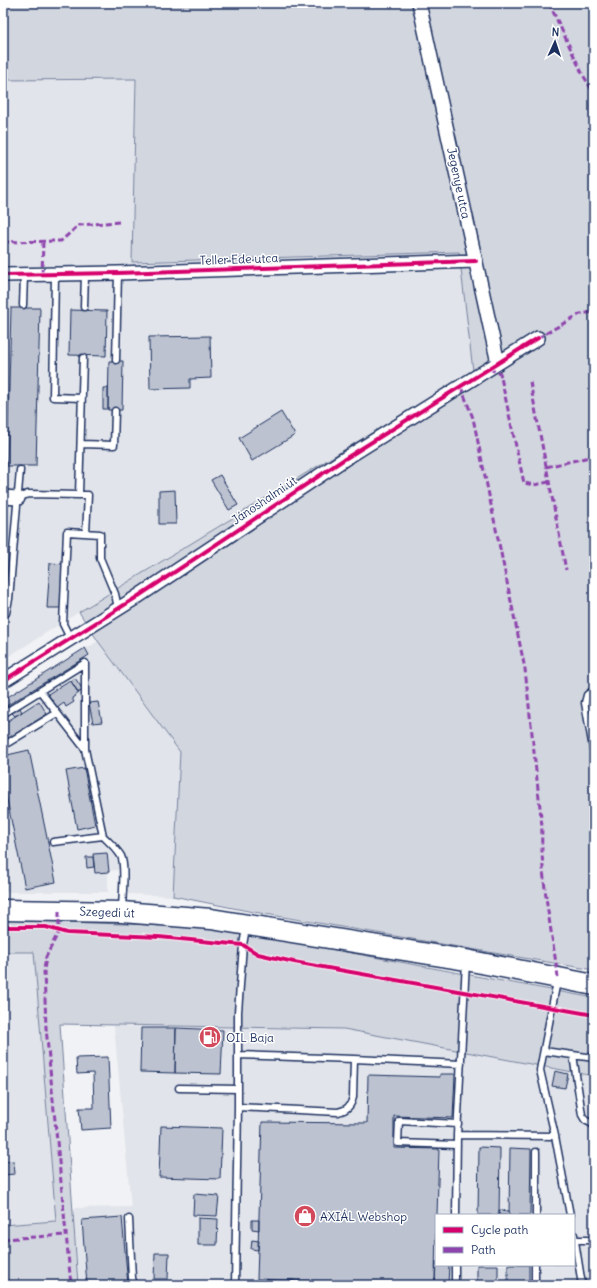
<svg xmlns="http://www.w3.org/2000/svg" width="597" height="1288" viewBox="0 0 597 1288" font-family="Delius,sans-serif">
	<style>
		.built { fill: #e1e4ea; fill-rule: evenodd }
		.green { fill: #d2d6df; stroke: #76829e }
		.building { fill: #bcc2d0; stroke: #1b2f5e }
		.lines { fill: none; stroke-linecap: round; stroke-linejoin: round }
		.lane-casing { stroke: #1b2f5e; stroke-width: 9 }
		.street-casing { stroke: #1b2f5e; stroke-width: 16 }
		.primary-casing { stroke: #1b2f5e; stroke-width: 23 }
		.lane { stroke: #fff; stroke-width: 6 }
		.street { stroke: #fff; stroke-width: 13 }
		.primary { stroke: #fff; stroke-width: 20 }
		.quiet { stroke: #8e44ad; stroke-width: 3; stroke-dasharray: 6 3; stroke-linecap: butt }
		.cycleway-casing { stroke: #fff; stroke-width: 6 }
		.cycleway { stroke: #d6006c; stroke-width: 4 }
		.labels { text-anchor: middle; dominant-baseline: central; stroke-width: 3; stroke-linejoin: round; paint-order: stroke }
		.street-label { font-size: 12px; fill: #1b2f5e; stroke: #fff }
		.poi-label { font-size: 12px; fill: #1b2f5e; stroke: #fff; text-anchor: start }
	</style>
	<rect width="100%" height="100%" fill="#f1f2f5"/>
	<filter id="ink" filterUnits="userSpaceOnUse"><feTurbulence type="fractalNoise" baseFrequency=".025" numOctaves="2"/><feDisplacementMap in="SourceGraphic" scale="8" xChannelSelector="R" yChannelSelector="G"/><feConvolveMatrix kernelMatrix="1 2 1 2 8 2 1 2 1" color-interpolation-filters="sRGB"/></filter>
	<g filter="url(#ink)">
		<path class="built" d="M 136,78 L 133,262 L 459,252 L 473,371 L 79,612 L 3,660 L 3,80 Z
			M 98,641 L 180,752 L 173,896 L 128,894 L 128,869 L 108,871 L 108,892 L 3,892 L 3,701 Z
			M 34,951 L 56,1222 L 3,1225 L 3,952 Z
			M 114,1026 L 344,1029 L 594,1076 L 594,1285 L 78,1285 L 72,1208 L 131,1207 ZM 436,1215 L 574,1215 L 574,1265 L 436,1265 Z"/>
		<path class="green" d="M 3,3 L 594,3 L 594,970 L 248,911 L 173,896 L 180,752 L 98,641 L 79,612 L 473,371 L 459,252 L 132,262 L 136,79 L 3,80 Z
			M 3,920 L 212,927 L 594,998 L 594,1076 L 344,1029 L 60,1024 L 78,1285 L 3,1285 L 3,1225 L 56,1221 L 34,952 L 3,952 Z"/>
		<path class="building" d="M 11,308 L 40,308 L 36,466 L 7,466 Z
			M 70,310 L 107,311 L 106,356 L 69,355 Z
			M 210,336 L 211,378 L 190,379 L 190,388 L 150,389 L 149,337 Z
			M 109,361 L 123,361 L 122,410 L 108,410 Z
			M 103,388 L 108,388 L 108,409 L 103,409 Z
			M 281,412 L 295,435 L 252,461 L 239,438 Z
			M 220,475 L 238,505 L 229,510 L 211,480 Z
			M 175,490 L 176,524 L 159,524 L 159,491 Z
			M 50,563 L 64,564 L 62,608 L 47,608 Z
			M 85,648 L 89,655 L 3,708 L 3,700 Z
			M 75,678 L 83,690 L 78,693 L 71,681 Z
			M 70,680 L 79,693 L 72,698 L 74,702 L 66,707 L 64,703 L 57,708 L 48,694 Z
			M 39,701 L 47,714 L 7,739 L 3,732 L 3,724 Z
			M 98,702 L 102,722 L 93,723 L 89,703 Z
			M 20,708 L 22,712 L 15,716 L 12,713 Z
			M 29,750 L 56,882 L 25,888 L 3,780 L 3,756 Z
			M 84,768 L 95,825 L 77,829 L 66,771 Z
			M 107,853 L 109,872 L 95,873 L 93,854 Z
			M 86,857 L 93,857 L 94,867 L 87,868 Z
			M 141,1028 L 176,1028 L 175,1073 L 140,1072 Z
			M 176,1028 L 223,1030 L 221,1074 L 175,1073 Z
			M 108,1057 L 111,1128 L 81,1130 L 79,1108 L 94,1108 L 93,1073 L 77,1074 L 76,1058 Z
			M 555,1071 L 568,1074 L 565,1088 L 552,1086 Z
			M 440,1074 L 455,1074 L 453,1118 L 394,1116 L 394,1148 L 439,1149 L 437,1215 L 436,1215 L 435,1285 L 257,1279 L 262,1122 L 367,1123 L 368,1075 L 440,1077 Z
			M 161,1126 L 222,1128 L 220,1179 L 159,1177 Z
			M 479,1147 L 500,1148 L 499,1215 L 478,1215 Z
			M 510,1148 L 531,1149 L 530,1215 L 509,1215 Z
			M 14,1161 L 15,1174 L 3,1175 L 3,1162 Z
			M 194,1194 L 219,1196 L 217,1216 L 193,1215 Z
			M 499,1210 L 509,1211 L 509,1215 L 499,1215 Z
			M 122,1217 L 128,1285 L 87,1285 L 82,1220 Z
			M 198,1218 L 218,1219 L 217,1245 L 198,1245 Z
			M 252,1220 L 259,1220 L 259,1230 L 252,1229 Z
			M 252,1240 L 259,1241 L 258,1250 L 251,1249 Z
			M 155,1253 L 169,1253 L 168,1279 L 154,1279 Z
			M 436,1261 L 436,1265 L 449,1265 L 448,1285 L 435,1285 Z
			M 477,1265 L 498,1265 L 498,1285 L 477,1285 Z
			M 508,1265 L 529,1265 L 529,1285 L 508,1285 Z
			M 287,1280 L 294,1280 L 294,1285 L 287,1285 Z"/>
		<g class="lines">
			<g class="lane-casing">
				<path id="lane" d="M 55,275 L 53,397 L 82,398
					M 23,305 L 24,275
					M 84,307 L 85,274
					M 116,360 L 118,273
					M 81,444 L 114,445 L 115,411
					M 79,495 L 88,495 L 86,533
					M 18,498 L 28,494 L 79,495 L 83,358
					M 3,599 L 9,599 L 20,470
					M 3,615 L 6,613 L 9,599
					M 70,638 L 63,624 L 67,532 L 100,534 L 100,558 L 115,594 L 118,608
					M 594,690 L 587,695 L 585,703 L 594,754
					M 40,691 L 85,749 L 103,836
					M 3,714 L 85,663 L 85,749
					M 3,740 L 6,744 L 57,713
					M 53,842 L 103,836 C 109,842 117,849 121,856 C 126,866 122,898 122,910
					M 557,981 L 540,1070 L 555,1136 L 570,1215
					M 544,1051 L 594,1058
					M 238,1055 L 354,1059 L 461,1064
					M 573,1055 L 582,1115 L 585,1120 L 594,1125
					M 179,1088 L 238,1089
					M 238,1107 L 338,1112 C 347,1110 351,1106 353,1097 L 354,1059
					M 457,1135 L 555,1136
					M 457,1145 L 398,1143 L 399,1121 L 458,1124
					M 456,1215 L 457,1135 L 466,962
					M 536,1215 L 536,1152
					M 129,1219 L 132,1278 L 134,1285
					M 574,1235 L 582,1285
					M 575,1240 L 594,1240
					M 235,1285 L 238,1107 L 238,1012 L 243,945 L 246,928
					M 455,1285 L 455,1265
					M 535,1285 L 535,1265"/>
			</g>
			<g class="street-casing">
				<path id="street" d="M 419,3 L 498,363
					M 3,275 L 118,273 L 476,261
					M 3,497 L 18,498
					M 3,681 L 137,597 L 343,460 L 538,338"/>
			</g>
			<g class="primary-casing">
				<path id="primary" d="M 3,910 L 122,912 L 211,919 L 466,960 L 594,985"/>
			</g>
			<use href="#lane" class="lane"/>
			<use href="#street" class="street"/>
			<use href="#primary" class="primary"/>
			<path class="quiet" d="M 549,3 L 583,75 L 594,93
				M 3,242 L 61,241 L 79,225 L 119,222
				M 42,275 L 43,241
				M 538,338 L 580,314 L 594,312
				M 489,369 L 500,373 L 524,483 L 534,485 L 549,482
				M 530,382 L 566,570
				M 461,387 L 473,418 L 525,669 L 542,826 C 540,876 551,927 558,977
				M 546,467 L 594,456
				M 59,911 L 59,931 L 46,957 L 44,970 L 46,1028 L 71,1285
				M 3,1239 L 66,1235"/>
			<g class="cycleway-casing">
				<path id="cycleway" d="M 3,275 L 118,273 L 476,261
					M 3,681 L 137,597 L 343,460 L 538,338
					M 3,927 L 46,927 L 67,933 L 159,937 L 243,945 L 258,954 L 294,962 L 594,1015"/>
			</g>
			<use href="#cycleway" class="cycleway"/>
		</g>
	</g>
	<defs>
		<g id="fuel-disc" transform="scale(1.15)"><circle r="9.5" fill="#d1495b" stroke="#fff"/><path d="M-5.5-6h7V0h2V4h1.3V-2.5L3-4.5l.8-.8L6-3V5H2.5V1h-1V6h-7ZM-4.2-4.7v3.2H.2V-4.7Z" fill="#fff"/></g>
		<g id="shop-disc" transform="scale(1.15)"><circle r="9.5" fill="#d1495b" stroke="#fff"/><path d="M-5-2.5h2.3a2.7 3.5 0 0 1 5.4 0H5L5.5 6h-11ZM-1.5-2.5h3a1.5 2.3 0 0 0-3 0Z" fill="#fff"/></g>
	</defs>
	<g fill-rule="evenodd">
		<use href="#fuel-disc" x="210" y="1037"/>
		<use href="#shop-disc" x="305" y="1216"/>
	</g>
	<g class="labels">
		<g class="street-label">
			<text transform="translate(459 183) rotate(78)">Jegenye utca</text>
			<text transform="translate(239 259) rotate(-2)">Teller Ede utca</text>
			<text transform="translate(264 500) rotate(-34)">Jánoshalmi út</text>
			<text transform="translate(107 912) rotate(2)">Szegedi út</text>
		</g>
		<g class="poi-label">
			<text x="226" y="1037">OIL Baja</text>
			<text x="320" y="1216">AXIÁL Webshop</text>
		</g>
	</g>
	<rect width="597" height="1288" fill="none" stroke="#fff" stroke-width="16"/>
	<rect x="8" y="8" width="581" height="1272" fill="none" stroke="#1b2f5e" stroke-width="1.5" filter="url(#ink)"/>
	<rect x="435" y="1214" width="140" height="52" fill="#ffffff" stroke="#a4acbf"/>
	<rect x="443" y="1227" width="20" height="6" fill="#d6006c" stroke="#a4acbf"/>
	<text x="471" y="1234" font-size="12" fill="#1b2f5e">Cycle path</text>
	<rect x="443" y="1247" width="20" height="6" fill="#8e44ad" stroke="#a4acbf"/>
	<text x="471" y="1254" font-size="12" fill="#1b2f5e">Path</text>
	<g transform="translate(555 42) rotate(3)" stroke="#ffffff" stroke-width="3" paint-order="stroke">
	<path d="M0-3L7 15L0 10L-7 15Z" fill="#1b2f5e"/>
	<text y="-6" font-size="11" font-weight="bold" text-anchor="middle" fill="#1b2f5e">N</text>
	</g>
</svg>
